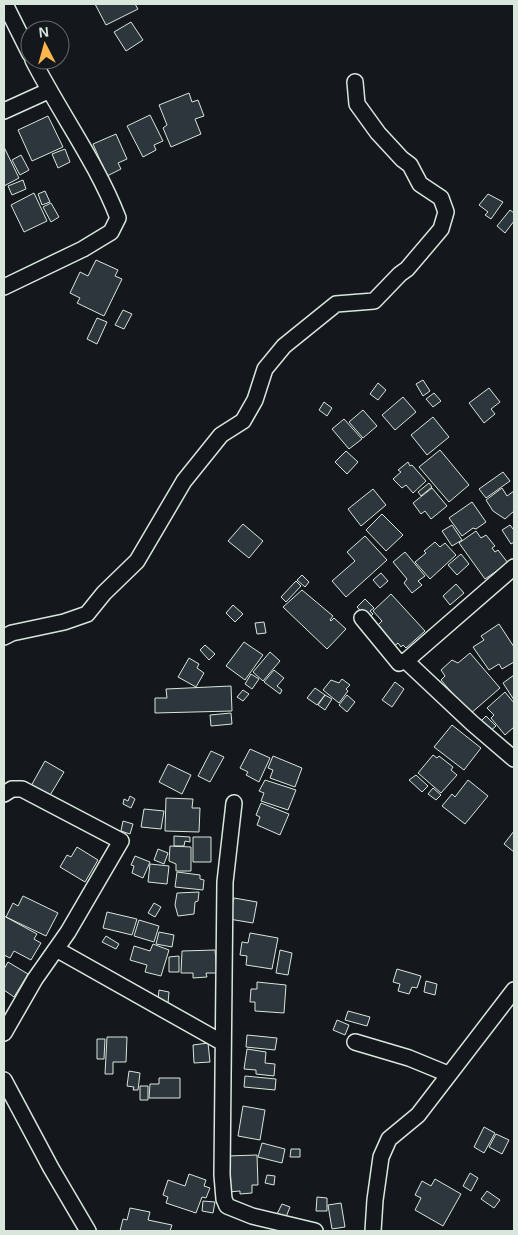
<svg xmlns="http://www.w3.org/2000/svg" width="518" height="1235" viewBox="0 0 518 1235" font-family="Helvetica,sans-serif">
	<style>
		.building { fill: #2c363c; stroke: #d8e6dc }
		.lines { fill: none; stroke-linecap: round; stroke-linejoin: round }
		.street-casing { stroke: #d8e6dc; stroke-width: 18 }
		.street { stroke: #14181c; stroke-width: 15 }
	</style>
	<rect width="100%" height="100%" fill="#14181c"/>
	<path class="building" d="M 95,4 L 135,4 L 138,9 L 106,25 Z
		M 131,22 L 143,40 L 126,51 L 114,32 Z
		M 189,93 L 192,102 L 198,100 L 204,116 L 195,119 L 201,134 L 171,147 L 163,128 L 167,125 L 159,105 Z
		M 150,115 L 163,141 L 154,145 L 156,150 L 143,157 L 127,126 Z
		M 48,116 L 63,147 L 32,161 L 18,130 Z
		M 116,134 L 127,159 L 118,163 L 121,169 L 107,176 L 93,144 Z
		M 4,147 L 19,178 L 4,186 Z
		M 65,149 L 70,162 L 58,168 L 52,154 Z
		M 21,155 L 29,170 L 20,175 L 12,160 Z
		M 23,180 L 26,189 L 12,195 L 8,186 Z
		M 45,191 L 50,202 L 42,205 L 38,194 Z
		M 34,193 L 47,221 L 24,232 L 11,205 Z
		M 488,194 L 503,202 L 491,219 L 485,215 L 488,212 L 479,205 Z
		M 51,203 L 59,217 L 51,222 L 43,207 Z
		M 510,210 L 514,213 L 514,221 L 505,233 L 497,226 Z
		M 96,260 L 118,270 L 115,276 L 122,279 L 104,316 L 77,303 L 80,298 L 70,293 L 80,272 L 88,276 Z
		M 123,310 L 132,314 L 124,329 L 115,325 Z
		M 97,318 L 107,322 L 97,344 L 87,339 Z
		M 423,380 L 430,391 L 423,396 L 416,384 Z
		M 378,383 L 386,390 L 378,400 L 370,394 Z
		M 489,388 L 500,402 L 491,409 L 495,414 L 484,423 L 469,403 Z
		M 434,393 L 441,401 L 433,407 L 426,399 Z
		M 403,397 L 416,412 L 395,430 L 382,415 Z
		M 324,402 L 332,408 L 327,416 L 319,410 Z
		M 363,410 L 377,426 L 363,438 L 349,422 Z
		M 433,417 L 449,437 L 427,455 L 411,435 Z
		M 344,419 L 362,439 L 349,449 L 332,429 Z
		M 440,450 L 469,485 L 449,502 L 419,467 Z
		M 346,451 L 358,462 L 347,474 L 335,462 Z
		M 408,462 L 410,466 L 412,465 L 426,481 L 413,493 L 406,485 L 402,488 L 393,479 L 401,472 L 398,470 Z
		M 503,472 L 510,481 L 486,498 L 479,489 Z
		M 429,483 L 432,487 L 421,496 L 418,492 Z
		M 432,488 L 447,506 L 431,519 L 425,511 L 421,514 L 413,503 Z
		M 502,488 L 507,496 L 514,491 L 514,511 L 505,519 L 493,511 L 486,500 Z
		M 373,489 L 386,505 L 361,526 L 348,509 Z
		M 472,502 L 486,522 L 476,529 L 473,528 L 462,536 L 449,518 Z
		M 382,514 L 403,535 L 386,551 L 366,530 Z
		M 243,524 L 263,541 L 249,558 L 228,541 Z
		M 452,525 L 462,540 L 452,546 L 442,531 Z
		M 510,525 L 513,529 L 514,528 L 514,542 L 511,544 L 502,530 Z
		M 476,531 L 481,538 L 486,535 L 495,546 L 492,548 L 495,552 L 498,550 L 508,563 L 485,579 L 459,543 Z
		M 365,536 L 387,560 L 346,597 L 332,581 L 355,561 L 347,552 Z
		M 435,542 L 440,547 L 445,543 L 456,555 L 430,579 L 415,562 L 426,553 L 424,551 Z
		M 405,552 L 425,576 L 418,581 L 422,585 L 412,593 L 404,583 L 407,579 L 393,562 Z
		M 461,554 L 469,564 L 457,575 L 448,565 Z
		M 381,573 L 388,581 L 380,588 L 373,580 Z
		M 302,575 L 309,582 L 305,587 L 297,580 Z
		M 296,581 L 301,586 L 286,602 L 281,597 Z
		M 456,584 L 464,593 L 450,605 L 443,596 Z
		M 302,590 L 333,616 L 330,620 L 331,621 L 334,618 L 346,629 L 327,649 L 283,607 Z
		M 391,594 L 425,631 L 406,648 L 403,645 L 401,647 L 398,643 L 392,648 L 374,629 L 382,621 L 373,611 Z
		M 365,599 L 374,608 L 370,611 L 373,614 L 368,619 L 357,607 Z
		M 233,605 L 243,614 L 235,622 L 226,613 Z
		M 264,622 L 266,633 L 257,634 L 255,623 Z
		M 499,624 L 514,647 L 514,662 L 502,669 L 499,664 L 489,670 L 473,647 L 484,640 L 481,636 Z
		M 244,642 L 263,655 L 245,680 L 226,666 Z
		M 205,645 L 215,654 L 209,660 L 200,650 Z
		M 270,652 L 280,661 L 263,681 L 253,672 Z
		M 470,653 L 500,688 L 470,714 L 441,680 L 445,676 L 441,670 L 452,660 L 458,663 Z
		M 189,658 L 199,664 L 197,668 L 204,673 L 196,687 L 178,677 Z
		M 274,670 L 284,678 L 277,686 L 282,690 L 280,694 L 264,682 Z
		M 251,674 L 259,679 L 252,689 L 245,684 Z
		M 514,675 L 514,700 L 503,683 Z
		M 342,679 L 350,685 L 346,689 L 348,691 L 339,703 L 323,690 L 331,680 L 339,683 Z
		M 395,682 L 404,689 L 392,707 L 382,700 Z
		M 231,686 L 232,711 L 155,713 L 155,698 L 167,698 L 166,689 Z
		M 315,688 L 325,695 L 317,705 L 307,698 Z
		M 243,690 L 249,694 L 243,701 L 237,697 Z
		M 505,692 L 514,703 L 514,727 L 505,735 L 491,718 L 494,715 L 487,708 Z
		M 325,695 L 332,699 L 325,710 L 318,705 Z
		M 347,695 L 355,702 L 347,712 L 339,705 Z
		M 231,713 L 232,724 L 211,726 L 210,715 Z
		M 486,716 L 496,726 L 489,732 L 480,722 Z
		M 452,725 L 481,748 L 464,770 L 434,747 Z
		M 250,749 L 270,758 L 259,782 L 246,775 L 248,772 L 240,768 Z
		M 211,751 L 224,757 L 210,782 L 198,776 Z
		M 433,755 L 437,758 L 439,756 L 453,767 L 451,770 L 457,775 L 441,793 L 418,773 Z
		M 273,756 L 302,768 L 295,787 L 270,778 L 273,770 L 268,768 Z
		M 45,761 L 64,772 L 49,797 L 31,786 Z
		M 168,764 L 191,775 L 182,794 L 159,782 Z
		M 416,775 L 428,786 L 422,792 L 409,780 Z
		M 265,780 L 296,790 L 288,810 L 261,801 L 264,793 L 259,791 Z
		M 468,780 L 488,796 L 465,824 L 442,806 L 452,794 L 455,797 Z
		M 433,788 L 441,795 L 436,800 L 428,794 Z
		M 130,796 L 135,799 L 131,808 L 123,804 L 124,799 L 128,801 Z
		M 166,798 L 193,799 L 192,808 L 200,808 L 199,832 L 165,831 Z
		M 261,803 L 289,814 L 280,835 L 257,825 L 260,817 L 256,815 Z
		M 144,809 L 164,811 L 161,829 L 141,827 Z
		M 123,821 L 133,824 L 130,834 L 121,831 Z
		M 514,831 L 514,852 L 504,844 Z
		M 174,836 L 190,837 L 190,842 L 185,841 L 184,846 L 174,846 Z
		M 193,837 L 211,837 L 211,862 L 193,862 Z
		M 170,846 L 191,847 L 191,871 L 176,871 L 176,864 L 169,861 Z
		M 77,847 L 98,860 L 85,882 L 60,867 L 67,855 L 71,857 Z
		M 158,849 L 168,853 L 164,864 L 154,860 Z
		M 135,856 L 150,862 L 143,878 L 132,873 L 134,866 L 131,865 Z
		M 150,864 L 169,866 L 167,884 L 148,882 Z
		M 177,872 L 200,875 L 200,879 L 204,880 L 203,890 L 175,887 Z
		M 199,892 L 198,901 L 195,902 L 194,914 L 178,916 L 175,905 L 177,893 Z
		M 23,896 L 58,913 L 46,936 L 6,917 L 13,903 L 18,906 Z
		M 234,898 L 257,902 L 253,923 L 229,919 Z
		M 154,903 L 161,907 L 155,917 L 148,913 Z
		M 107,912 L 137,919 L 132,935 L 103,928 Z
		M 4,916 L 37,934 L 34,939 L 41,943 L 31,960 L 14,951 L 10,958 L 4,955 Z
		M 139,920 L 159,926 L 154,942 L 134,936 Z
		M 159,932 L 174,935 L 172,947 L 156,944 Z
		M 250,933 L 278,938 L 272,969 L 246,965 L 247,956 L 240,955 L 242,942 L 248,943 Z
		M 106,936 L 119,944 L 116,949 L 102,942 Z
		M 153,944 L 169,950 L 161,976 L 145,972 L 147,965 L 130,960 L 134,946 L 150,951 Z
		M 215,950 L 217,973 L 206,973 L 207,977 L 193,978 L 193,973 L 181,973 L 182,951 Z
		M 280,950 L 292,953 L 288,975 L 276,973 Z
		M 179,956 L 179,972 L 169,972 L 169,957 Z
		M 8,962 L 28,974 L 14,997 L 4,990 L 4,969 Z
		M 397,969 L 421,976 L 417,988 L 412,987 L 409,994 L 398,991 L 400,984 L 393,982 Z
		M 426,981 L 437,984 L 435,995 L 424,992 Z
		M 257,982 L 286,985 L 284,1013 L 255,1011 L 255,1002 L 250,1002 L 251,989 L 257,989 Z
		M 159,990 L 169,992 L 168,1003 L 161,1002 L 158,999 Z
		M 348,1011 L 370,1017 L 367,1026 L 345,1020 Z
		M 337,1020 L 349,1025 L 345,1035 L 333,1030 Z
		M 247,1035 L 277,1038 L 275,1050 L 246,1047 Z
		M 107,1037 L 127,1037 L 126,1062 L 113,1062 L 113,1074 L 105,1074 Z
		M 97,1039 L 105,1039 L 104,1059 L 97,1059 Z
		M 208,1043 L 210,1062 L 194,1063 L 193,1045 Z
		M 247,1049 L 266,1052 L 265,1063 L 275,1064 L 274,1076 L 256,1074 L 256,1070 L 244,1069 Z
		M 129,1071 L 140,1073 L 138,1090 L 133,1090 L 134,1087 L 127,1086 Z
		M 245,1076 L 276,1079 L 275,1090 L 244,1087 Z
		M 159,1078 L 180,1078 L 180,1098 L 149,1098 L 150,1084 L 159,1084 Z
		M 140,1086 L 148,1086 L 148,1100 L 140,1100 Z
		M 243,1106 L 265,1110 L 260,1140 L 238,1136 Z
		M 484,1127 L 495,1133 L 484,1153 L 474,1147 Z
		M 496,1134 L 509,1140 L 502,1154 L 489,1147 Z
		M 262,1143 L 285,1149 L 282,1163 L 258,1157 Z
		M 291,1149 L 300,1149 L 300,1157 L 290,1157 Z
		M 257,1155 L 258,1185 L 252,1185 L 252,1193 L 240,1194 L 240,1191 L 228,1192 L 227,1156 Z
		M 470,1173 L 478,1178 L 471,1191 L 463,1186 Z
		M 189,1174 L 206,1180 L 204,1186 L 210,1188 L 206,1198 L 202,1197 L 196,1213 L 166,1203 L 168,1197 L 163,1195 L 168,1180 L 185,1186 Z
		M 267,1175 L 275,1176 L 274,1185 L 265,1183 Z
		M 435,1179 L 461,1194 L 443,1226 L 415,1210 L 421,1198 L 415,1195 L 422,1181 L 431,1186 Z
		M 487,1191 L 500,1200 L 494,1208 L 481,1199 Z
		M 317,1197 L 327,1198 L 327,1211 L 316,1211 Z
		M 203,1201 L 215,1202 L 213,1213 L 202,1211 Z
		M 341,1203 L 345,1227 L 332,1229 L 328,1205 Z
		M 282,1204 L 290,1207 L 286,1217 L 277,1214 Z
		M 130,1208 L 150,1212 L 148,1220 L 172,1225 L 170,1231 L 120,1231 L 123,1219 L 127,1220 Z"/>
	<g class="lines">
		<g class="street-casing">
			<path id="street" d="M 5,4 L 30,54
				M 4,111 L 48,91
				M 4,287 L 83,249 L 111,232 L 118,218 C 97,163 60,113 33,60
				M 362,618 L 399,663 L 407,660 L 514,567
				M 4,637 L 12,633 L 64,622 L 87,614 L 104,593 L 137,561 L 184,481 L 221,435 L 243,421 L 255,400 L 265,369 L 284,346 L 336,304 L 374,301 L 400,274 L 407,269 L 441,229 L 446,212 L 441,198 L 420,184 L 410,165 L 402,159 L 378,133 L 357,104 L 355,82
				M 406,661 L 472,723 L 514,759
				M 4,794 L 12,789 L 22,789 L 121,841 L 68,932 L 35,979 L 4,1033
				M 234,803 L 225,882 L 222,1175 L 224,1199 L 227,1206 L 252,1216 L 315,1231
				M 56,949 L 223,1043
				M 355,1042 L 409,1058 L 448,1074
				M 4,1080 L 51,1168 L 88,1231
				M 373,1231 L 375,1200 L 381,1157 L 389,1139 L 418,1115 L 514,990"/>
		</g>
		<use href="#street" class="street"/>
	</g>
	<rect width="518" height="1235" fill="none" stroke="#d8e6dc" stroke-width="10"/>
	<g transform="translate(45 45) rotate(354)"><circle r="24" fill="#14181c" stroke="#626a69"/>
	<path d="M0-4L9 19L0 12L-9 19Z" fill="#ffb74d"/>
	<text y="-8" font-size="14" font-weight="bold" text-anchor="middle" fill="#d8e6dc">N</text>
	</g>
</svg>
